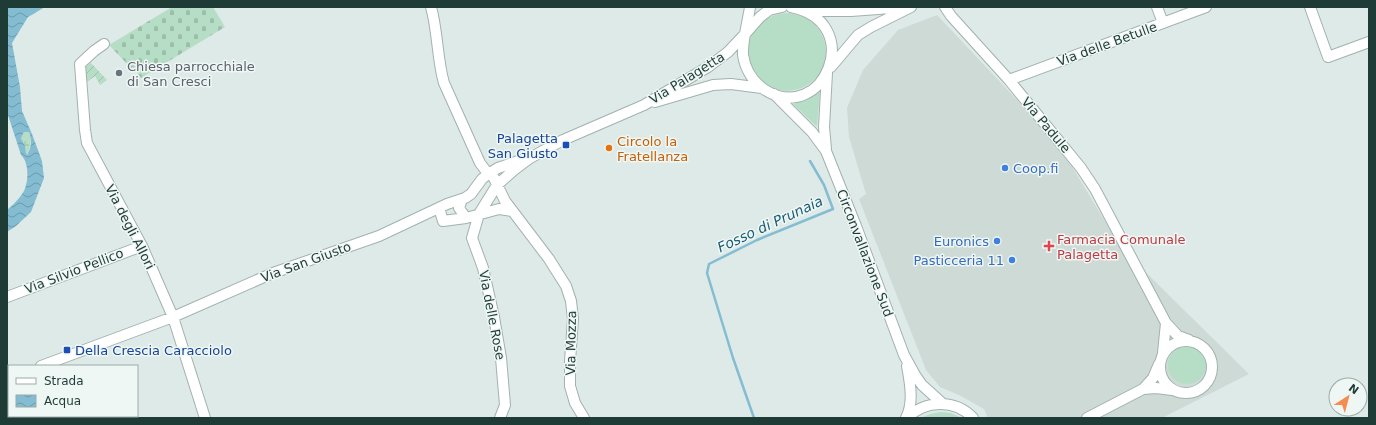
<svg xmlns="http://www.w3.org/2000/svg" width="1376" height="425" viewBox="0 0 1376 425" font-family="'DejaVu Sans',sans-serif">
	<style>
		.built { fill: #cddad6 }
		.grass { fill: #b6ddc5 }
		.wetland { fill: url(#wetland-marsh) }
		.cemetery { fill: url(#cemetery-stones) }
		.garden { fill: url(#garden-furrows) }
		.water { fill: url(#water-waves); fill-rule: evenodd }
		.lines { fill: none; stroke-linecap: round; stroke-linejoin: round }
		.stream { stroke: #84bcd2; stroke-width: 2.5 }
		.minor-casing { stroke: #a1b2ae; stroke-width: 12 }
		.minor { stroke: #fff; stroke-width: 10 }
		.worship-dot { fill: #6b7280; stroke: #eff7f4; stroke-width: 1.5 }
		.transit-dot { fill: #1a4fb4; stroke: #eff7f4; stroke-width: 1.5 }
		.food-dot { fill: #e8710a; stroke: #eff7f4; stroke-width: 1.5 }
		.shop-dot { fill: #3f7fe0; stroke: #eff7f4; stroke-width: 1.5 }
		.health-dot { fill: #e0444e; stroke: #eff7f4; stroke-width: 1.5 }
		.labels { text-anchor: middle; dominant-baseline: central; stroke-width: 3; stroke-linejoin: round; paint-order: stroke }
		.street-label { font-size: 13px; fill: #1f3b36; stroke: #eff7f4 }
		.worship-label { font-size: 13px; fill: #5b616d; stroke: #eff7f4; text-anchor: start }
		.transit-label { font-size: 13px; fill: #164399; stroke: #eff7f4; text-anchor: end }
		.food-label { font-size: 13px; fill: #c56008; stroke: #eff7f4; text-anchor: start }
		.shop-label { font-size: 13px; fill: #366cbe; stroke: #eff7f4; text-anchor: end }
		.health-label { font-size: 13px; fill: #be3a42; stroke: #eff7f4; text-anchor: start }
		.water-label { font-size: 14px; font-style: italic; fill: #195c77; stroke: #eff7f4 }
	</style>
	<defs>
		<pattern id="wetland-marsh" width="20" height="14" patternUnits="userSpaceOnUse"><rect width="20" height="14" fill="#b6ddc5"/><path d="M1 5h8M5 5V1M11 12h8M15 12V8" fill="none" stroke="#9cbfaa"/></pattern>
		<pattern id="cemetery-stones" width="16" height="16" patternUnits="userSpaceOnUse"><rect width="16" height="16" fill="#b6ddc5"/><path d="M2 7V4a2 2 0 0 1 4 0v3zM10 15v-3a2 2 0 0 1 4 0v3z" fill="#9cbfaa"/></pattern>
		<pattern id="garden-furrows" width="10" height="10" patternUnits="userSpaceOnUse"><rect width="10" height="10" fill="#b6ddc5"/><path d="M-1 1l2-2M0 10L10 0M9 11l2-2" fill="none" stroke="#9cbfaa"/></pattern>
		<pattern id="water-waves" width="16" height="10" patternUnits="userSpaceOnUse"><rect width="16" height="10" fill="#84bcd2"/><path d="M0 5q4-4 8 0t8 0" fill="none" stroke="#6b9aab"/></pattern>
	</defs>
	<rect width="100%" height="100%" fill="#deeae7"/>
	<path class="built" d="M 937,15 L 1018,101 L 1071,165 L 1121,248 L 1249,374 L 1162,418 L 988,418 L 984,409 L 959,395 L 940,387 L 926,370 L 859,199 L 866,194 L 849,137 L 847,108 L 863,70 L 898,30 Z"/>
	<path class="grass" d="M748 52a39 39 0 1 1 78 0a39 39 0 1 1-78 0Z
		M 820,92 L 817,126 L 816,126 L 793,104 L 808,99 Z
		M1168 365a19 19 0 1 1 38 0a19 19 0 1 1-38 0Z
		M 940,412 L 951,413 L 962,418 L 921,418 L 930,414 Z"/>
	<path class="wetland" d="M 24,132 L 29,132 C 32,141 31,146 27,155 L 26,153 L 25,146 L 21,138 Z"/>
	<path class="cemetery" d="M 172,7 L 213,7 L 225,27 L 141,78 L 133,67 L 131,68 L 109,45 Z"/>
	<path class="garden" d="M 91,63 L 107,80 L 100,85 L 95,76 L 87,82 L 82,69 Z"/>
	<path class="water" d="M 7,7 L 45,7 L 28,17 L 12,43 L 20,87 L 22,111 L 32,134 L 42,161 L 44,178 L 31,212 L 16,226 L 7,232 L 7,210 C 13,205 20,198 24,191 C 29,181 29,162 21,155 L 7,112 ZM 24,132 L 29,132 C 32,141 32,146 27,155 L 26,153 L 25,146 L 21,138 Z"/>
	<g class="lines">
		<path class="stream" d="M 754,418 L 733,358 L 707,273 L 709,264 L 757,240 L 833,209 L 824,185 L 810,161"/>
		<g class="minor-casing">
			<path id="minor" d="M 431,7 C 438,32 437,59 444,83 L 480,163 L 486,171 L 494,178 L 505,201 L 549,259 L 566,286 L 571,301 L 573,319 L 570,361 L 570,386 L 575,403 L 584,418
				M 750,7 C 748,21 742,42 743,55 C 745,69 753,82 765,90 C 824,126 867,22 791,7
				M 945,7 L 951,16 L 1009,80 L 1081,168 L 1095,189 L 1166,323
				M 1157,7 L 1163,23
				M 1310,7 L 1328,57 L 1369,42
				M 807,11 L 851,11 L 905,7
				M 104,44 L 94,51 L 80,64 L 85,130 L 87,143 L 142,246 L 173,317 L 205,418
				M 831,67 L 858,35 L 871,27 L 911,7
				M 1009,80 L 1206,7
				M 774,94 L 812,132 L 826,151 L 856,226 L 904,355 L 915,375 L 922,385 L 943,404
				M 655,102 L 713,85 L 731,84 L 762,88
				M 826,149 L 824,127 L 827,73
				M 462,199 L 459,208 L 466,218 L 499,209 L 512,211
				M 439,208 L 443,221 L 466,218
				M 7,297 L 142,246
				M1160 367a26 26 0 1 1 52 0a26 26 0 1 1-52 0Z
				M 1163,353 L 1166,323 L 1178,336 L 1189,340
				M 1159,364 L 1153,378 L 1143,389 L 1156,388 L 1172,390
				M 41,366 L 173,317 L 273,273 L 379,236 L 447,204 L 465,198 L 471,194 L 482,179 L 488,174 L 498,168 L 524,159
				M 7,379 L 9,379
				M 500,418 L 505,405 L 501,358 L 494,317 L 483,268 L 472,238 L 479,214 L 497,185 L 514,170 L 530,158 L 563,140 L 644,105 L 708,67 L 728,52 L 746,33 L 760,17 L 769,10 L 782,7
				M 906,418 C 914,402 910,383 907,366
				M 907,418 C 925,400 955,399 973,418
				M 1087,418 L 1143,389"/>
		</g>
		<use href="#minor" class="minor"/>
	</g>
	<circle class="worship-dot" cx="119" cy="73" r="4"/>
	<g class="transit-dot">
		<rect x="562" y="141" width="8" height="8" rx="2"/>
		<rect x="63" y="346" width="8" height="8" rx="2"/>
	</g>
	<circle class="food-dot" cx="609" cy="148" r="4"/>
	<g class="shop-dot">
		<circle cx="1005" cy="168" r="4"/>
		<circle cx="997" cy="241" r="4"/>
		<circle cx="1012" cy="260" r="4"/>
	</g>
	<path class="health-dot" d="M1047 240h4v4h4v4h-4v4h-4v-4h-4v-4h4z"/>
	<g class="labels">
		<g class="street-label">
			<text transform="translate(1107 44) rotate(-20)">Via delle Betulle</text>
			<text transform="translate(687 78) rotate(-32)">Via Palagetta</text>
			<text transform="translate(1046 125) rotate(50)">Via Padule</text>
			<text transform="translate(130 227) rotate(63)">Via degli Allori</text>
			<text transform="translate(865 253) rotate(69)">Circonvallazione Sud</text>
			<text transform="translate(306 262) rotate(-20)">Via San Giusto</text>
			<text transform="translate(74 271) rotate(-21)">Via Silvio Pellico</text>
			<text transform="translate(492 315) rotate(79)">Via delle Rose</text>
			<text transform="translate(571 343) rotate(-89)">Via Mozza</text>
		</g>
		<g class="worship-label">
			<text x="127" y="66">Chiesa parrocchiale<tspan x="127" dy="15">di San Cresci</tspan></text>
		</g>
		<g class="transit-label">
			<text x="558" y="138">Palagetta<tspan x="558" dy="15">San Giusto</tspan></text>
			<text x="75" y="350" text-anchor="start">Della Crescia Caracciolo</text>
		</g>
		<g class="food-label">
			<text x="617" y="141">Circolo la<tspan x="617" dy="15">Fratellanza</tspan></text>
		</g>
		<g class="shop-label">
			<text x="1013" y="168" text-anchor="start">Coop.fi</text>
			<text x="989" y="241">Euronics</text>
			<text x="1004" y="260">Pasticceria 11</text>
		</g>
		<g class="health-label">
			<text x="1057" y="239">Farmacia Comunale<tspan x="1057" dy="15">Palagetta</tspan></text>
		</g>
		<g class="water-label">
			<text transform="translate(770 224) rotate(-25)">Fosso di Prunaia</text>
		</g>
	</g>
	<rect width="1376" height="425" fill="none" stroke="#1f3b36" stroke-width="16"/>
	<rect x="8" y="365" width="130" height="52" fill="#eff7f4" stroke="#9caca8"/>
	<rect x="16" y="378" width="20" height="6" fill="#ffffff" stroke="#9caca8"/>
	<text x="44" y="385" font-size="12" fill="#1f3b36">Strada</text>
	<rect x="16" y="395" width="20" height="12" fill="url(#water-waves)" stroke="#9caca8"/>
	<text x="44" y="405" font-size="12" fill="#1f3b36">Acqua</text>
	<g transform="translate(1348 397) rotate(36)"><circle r="19" fill="#eff7f4" stroke="#9caca8"/>
	<path d="M0-3L7 15L0 10L-7 15Z" fill="#f58d52"/>
	<text y="-6" font-size="11" font-weight="bold" text-anchor="middle" fill="#1f3b36">N</text>
	</g>
</svg>
